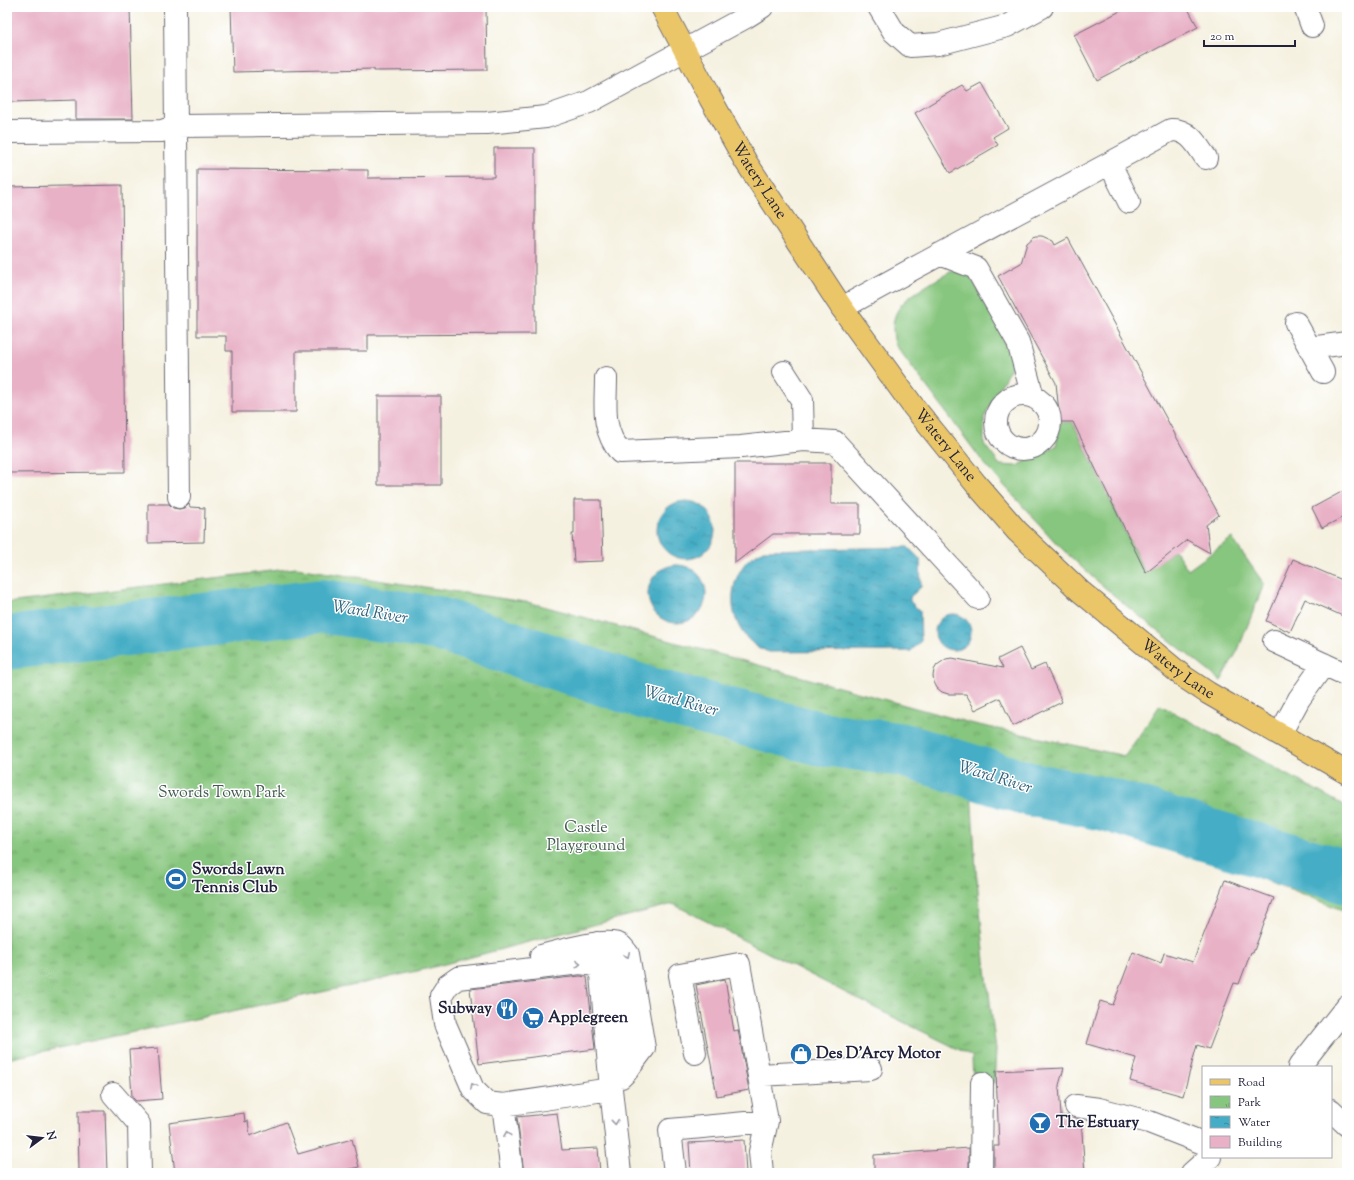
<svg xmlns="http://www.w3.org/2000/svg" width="1354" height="1180" viewBox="0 0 1354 1180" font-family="'Sorts Mill Goudy',serif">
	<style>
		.green { fill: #87c67e; stroke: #54745c }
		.park { fill: url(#park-tufts); stroke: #54745c }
		.water { fill: url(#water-ripples); stroke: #346880 }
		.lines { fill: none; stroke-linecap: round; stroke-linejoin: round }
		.river { stroke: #45adc5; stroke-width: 54 }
		.building { fill: #e8b1c6 }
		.minor-casing { stroke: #6c6a75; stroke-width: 24 }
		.major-casing { stroke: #6c6a75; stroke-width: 24 }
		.minor { stroke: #fff; stroke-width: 22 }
		.major { stroke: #ebc669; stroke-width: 22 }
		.oneway { stroke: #9c9ca7 }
		.labels { text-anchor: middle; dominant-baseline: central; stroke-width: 3; stroke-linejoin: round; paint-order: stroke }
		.street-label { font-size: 16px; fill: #22223b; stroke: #fff }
		.park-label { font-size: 16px; fill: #455b52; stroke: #fff }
		.poi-label { font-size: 16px; font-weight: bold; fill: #22223b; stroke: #fff; text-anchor: start }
		.water-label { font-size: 17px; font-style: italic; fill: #326179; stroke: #fff }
	</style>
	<defs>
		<pattern id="park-tufts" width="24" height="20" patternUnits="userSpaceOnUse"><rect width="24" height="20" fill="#87c67e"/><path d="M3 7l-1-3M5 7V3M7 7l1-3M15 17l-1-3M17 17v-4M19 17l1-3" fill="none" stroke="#6ea068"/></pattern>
		<pattern id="water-ripples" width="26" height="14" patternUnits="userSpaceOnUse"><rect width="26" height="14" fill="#45adc5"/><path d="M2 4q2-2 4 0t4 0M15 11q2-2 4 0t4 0" fill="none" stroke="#398ca1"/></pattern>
	</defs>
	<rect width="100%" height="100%" fill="#fff"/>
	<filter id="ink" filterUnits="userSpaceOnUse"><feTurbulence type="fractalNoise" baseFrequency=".025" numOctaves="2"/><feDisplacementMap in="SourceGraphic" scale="8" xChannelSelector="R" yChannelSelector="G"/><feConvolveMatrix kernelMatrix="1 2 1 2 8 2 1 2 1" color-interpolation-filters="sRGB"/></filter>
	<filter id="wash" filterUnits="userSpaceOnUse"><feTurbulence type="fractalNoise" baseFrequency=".012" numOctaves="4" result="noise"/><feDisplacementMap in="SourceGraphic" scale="16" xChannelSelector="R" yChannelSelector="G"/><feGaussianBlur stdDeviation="0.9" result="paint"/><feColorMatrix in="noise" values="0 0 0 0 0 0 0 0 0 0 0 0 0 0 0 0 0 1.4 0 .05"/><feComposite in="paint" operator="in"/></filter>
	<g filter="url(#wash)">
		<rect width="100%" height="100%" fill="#f5f1e0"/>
		<path class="green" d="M 952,271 L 962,271 L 969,274 L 1016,355 L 1014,362 L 990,405 L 984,418 L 984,444 L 1000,465 L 1017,466 L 1056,446 L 1060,422 L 1073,422 L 1145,573 L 1175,550 L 1188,570 L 1232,538 L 1264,584 L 1238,650 L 1221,681 L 1123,603 L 1090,575 L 1056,543 L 983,462 L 895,344 C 889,317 897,304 920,290 C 930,283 941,277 952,271 Z"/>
		<path class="park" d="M 296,568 L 532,603 L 974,724 L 1125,756 L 1160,705 L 1347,807 L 1347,912 L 1293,890 L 1094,820 L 971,791 L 976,869 L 985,961 L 996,1050 L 994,1083 L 973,1083 L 972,1056 L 881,1011 L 673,904 L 426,969 L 369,982 L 7,1059 L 7,603 Z"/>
		<path class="water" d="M657 530a29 29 0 1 1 58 0a29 29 0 1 1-58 0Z
			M 908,547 L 920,559 L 921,587 L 910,597 L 910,601 L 920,611 L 921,641 L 911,651 L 768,652 C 763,649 756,647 752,643 C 728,622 726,584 748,560 C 753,556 759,553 763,550 Z
			M648 594a29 29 0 1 1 58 0a29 29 0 1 1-58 0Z
			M935 632a18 18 0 1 1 36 0a18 18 0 1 1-36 0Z"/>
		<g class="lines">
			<path class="river" d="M 7,643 L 322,606 L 436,623 L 646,693 L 818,738 L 903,750 L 1029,789 L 1105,804 L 1347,877"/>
		</g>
		<g id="blocks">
			<path class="building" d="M 8,7 L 130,7 L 133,119 L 76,119 L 76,100 L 11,102 Z
				M 231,7 L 486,7 L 487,70 L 374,71 L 374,69 L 233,72 Z
				M 1128,7 L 1187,7 L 1198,27 L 1097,80 L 1074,35 Z
				M 982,83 L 1008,128 L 993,137 L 998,145 L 950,173 L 915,113 L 962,85 L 967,91 Z
				M 494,148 L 535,148 L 535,334 L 368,335 L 368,351 L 296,351 L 296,412 L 232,412 L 232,351 L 226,351 L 226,336 L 197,336 L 197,169 L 368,170 L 368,178 L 494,177 Z
				M 122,185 L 125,472 L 8,473 L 7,187 Z
				M 1035,236 L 1042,236 L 1053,241 L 1055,245 L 1068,238 L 1219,515 L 1206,525 L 1210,553 L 1187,540 L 1146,573 L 1073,422 L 1060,422 L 1056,383 L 998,276 L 1021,263 L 1027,243 Z
				M 378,396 L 441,396 L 441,485 L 378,485 Z
				M 735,463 L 831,463 L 831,504 L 860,504 L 860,534 L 773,534 L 735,563 Z
				M 1347,489 L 1347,515 L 1322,528 L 1312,508 Z
				M 574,500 L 601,500 L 603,561 L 574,562 L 572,534 L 574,534 Z
				M 148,504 L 169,504 L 173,508 L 179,509 L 185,508 L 189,504 L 190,507 L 205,508 L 204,542 L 148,543 Z
				M 1293,559 L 1347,582 L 1347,618 L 1305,599 L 1290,632 L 1266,621 Z
				M 1020,648 L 1031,670 L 1045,664 L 1062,702 L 1013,726 L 1000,698 L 975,710 L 966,694 L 948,694 L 942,692 L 937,688 L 934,682 L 933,676 L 934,670 L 937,665 L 946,659 L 952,658 L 1003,668 L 998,659 Z
				M 1225,880 L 1274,898 L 1253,953 L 1251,952 L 1239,984 L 1234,983 L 1209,1049 L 1197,1045 L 1183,1096 L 1130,1081 L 1136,1058 L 1087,1044 L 1100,1001 L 1113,1005 L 1133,952 L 1161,963 L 1164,953 L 1193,962 Z
				M 580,976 L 587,977 L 595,1049 L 479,1064 L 470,989 Z
				M 725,979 L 734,1031 L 738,1030 L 749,1090 L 717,1096 L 696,985 Z
				M 158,1048 L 162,1099 L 136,1101 L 132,1097 L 129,1050 Z
				M 1064,1068 L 1059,1085 L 1061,1116 L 1069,1116 L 1081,1119 L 1085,1173 L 994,1173 L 994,1146 L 999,1146 L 996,1071 Z
				M 78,1111 L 105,1111 L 107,1173 L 79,1173 Z
				M 244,1113 L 245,1122 L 248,1121 L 250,1136 L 286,1122 L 298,1154 L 352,1139 L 359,1167 L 332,1173 L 175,1173 L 169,1123 Z
				M 557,1113 L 562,1150 L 598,1148 L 600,1173 L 524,1173 L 517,1117 Z
				M 744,1140 L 746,1173 L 691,1173 L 689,1143 Z
				M 969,1148 L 969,1173 L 874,1173 L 874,1155 Z"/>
		</g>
	</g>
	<g filter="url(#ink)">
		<use href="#blocks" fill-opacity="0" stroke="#6c6a75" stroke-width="1"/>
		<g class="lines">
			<g class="minor-casing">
				<path id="minor" d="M 175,7 L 179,497
					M 879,7 L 894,32 L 910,46 L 938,44 L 1007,26 L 1042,7
					M 1305,7 L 1312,26
					M 7,132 L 162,131 L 176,126 L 487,123 L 546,117 L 589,102 L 746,17 L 762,7
					M 1110,164 L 1129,202
					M 940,254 L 976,268 L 1018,342 L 1033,397
					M 842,308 C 951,247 1062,190 1171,130 C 1189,129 1197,145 1206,158
					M 1296,323 L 1323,372
					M 1310,348 L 1347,343
					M 784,372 L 802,400 L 803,440 L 835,442 L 978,598
					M 606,378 C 606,406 601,428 620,452 L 741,447 L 803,440
					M996 422a27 27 0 1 1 54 0a27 27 0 1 1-54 0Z
					M 1274,641 L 1347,675
					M 1280,734 L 1299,699 L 1324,664
					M 598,943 L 607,950 L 611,958 L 626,1072 L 621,1077
					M 541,956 C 556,952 607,937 620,945 C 623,947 626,952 628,954 L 644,1048 L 626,1072
					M 695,1053 L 680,975 L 739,964 L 767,1121 L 760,1152 L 762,1173
					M 1299,1067 L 1347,1006
					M 759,1075 L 871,1069
					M 113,1094 L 139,1124 L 140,1173
					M 503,1105 L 487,1103 L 473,1089 L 445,1024 L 441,996 L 448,985 L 458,978 L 580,963 L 596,965 L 601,975 L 611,1089
					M 1076,1106 L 1099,1109 L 1149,1122 L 1203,1143
					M 1331,1110 L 1347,1125
					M 512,1173 L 503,1105 L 611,1089 L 620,1173
					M 675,1173 L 670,1130 L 767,1121
					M 981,1173 L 982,1083
					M 1192,1173 L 1210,1157"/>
			</g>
			<g class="major-casing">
				<g id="major">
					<path id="s1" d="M 662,7 L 710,98 L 746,162 L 842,308 L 913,406 L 976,484 L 1017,531 L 1080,591 L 1184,677 L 1208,693 L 1347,773"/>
				</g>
			</g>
			<use href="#minor" class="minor"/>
			<use href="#major" class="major"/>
		</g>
		<defs><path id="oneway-chevron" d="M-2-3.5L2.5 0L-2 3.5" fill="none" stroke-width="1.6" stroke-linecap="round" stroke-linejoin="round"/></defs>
		<g class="oneway">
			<use href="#oneway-chevron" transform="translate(627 955) rotate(65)"/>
			<use href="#oneway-chevron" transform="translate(578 964) rotate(-2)"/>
			<use href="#oneway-chevron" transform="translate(473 1086) rotate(-119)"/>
			<use href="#oneway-chevron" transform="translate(615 1122) rotate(84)"/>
			<use href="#oneway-chevron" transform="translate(507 1134) rotate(-97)"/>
		</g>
	</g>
	<defs>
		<g id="stadium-disc" transform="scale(1.15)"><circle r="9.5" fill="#1f6fb2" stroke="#fff"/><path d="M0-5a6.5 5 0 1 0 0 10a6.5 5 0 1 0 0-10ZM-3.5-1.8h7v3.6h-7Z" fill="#fff"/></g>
		<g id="restaurant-disc" transform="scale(1.15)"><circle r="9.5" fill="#1f6fb2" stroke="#fff"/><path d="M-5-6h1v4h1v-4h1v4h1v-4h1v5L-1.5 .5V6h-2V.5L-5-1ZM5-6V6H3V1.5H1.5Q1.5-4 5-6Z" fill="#fff"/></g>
		<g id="supermarket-disc" transform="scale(1.15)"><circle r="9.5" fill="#1f6fb2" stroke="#fff"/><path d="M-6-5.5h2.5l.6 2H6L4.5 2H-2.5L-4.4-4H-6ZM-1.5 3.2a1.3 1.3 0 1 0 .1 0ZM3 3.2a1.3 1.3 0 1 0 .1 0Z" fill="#fff"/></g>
		<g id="shop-disc" transform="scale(1.15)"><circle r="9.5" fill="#1f6fb2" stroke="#fff"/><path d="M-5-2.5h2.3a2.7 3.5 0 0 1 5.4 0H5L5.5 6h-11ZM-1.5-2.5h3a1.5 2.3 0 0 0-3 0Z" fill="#fff"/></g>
		<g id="bar-disc" transform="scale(1.15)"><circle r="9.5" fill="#1f6fb2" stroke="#fff"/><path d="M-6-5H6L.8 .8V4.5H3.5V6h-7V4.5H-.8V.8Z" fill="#fff"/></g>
	</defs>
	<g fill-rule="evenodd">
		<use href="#stadium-disc" x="176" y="879"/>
		<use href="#restaurant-disc" x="507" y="1009"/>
		<use href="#supermarket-disc" x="533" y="1018"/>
		<use href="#shop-disc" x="801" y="1054"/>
		<use href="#bar-disc" x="1040" y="1123"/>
	</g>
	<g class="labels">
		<g class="street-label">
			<text stroke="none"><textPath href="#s1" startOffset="199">Watery Lane</textPath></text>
			<text stroke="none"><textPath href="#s1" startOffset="523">Watery Lane</textPath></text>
			<text stroke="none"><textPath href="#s1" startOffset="847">Watery Lane</textPath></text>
		</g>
		<g class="park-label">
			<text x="222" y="793">Swords Town Park</text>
			<text x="586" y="828">Castle<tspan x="586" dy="18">Playground</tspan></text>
		</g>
		<g class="poi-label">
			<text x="192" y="870">Swords Lawn<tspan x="192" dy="18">Tennis Club</tspan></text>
			<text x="492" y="1009" text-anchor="end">Subway</text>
			<text x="548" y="1018">Applegreen</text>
			<text x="816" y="1054">Des D'Arcy Motor</text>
			<text x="1056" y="1123">The Estuary</text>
		</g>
		<g class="water-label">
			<text transform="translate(370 613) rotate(9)">Ward River</text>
			<text transform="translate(681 702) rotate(15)">Ward River</text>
			<text transform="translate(995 778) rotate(17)">Ward River</text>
		</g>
	</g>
	<rect width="1354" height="1180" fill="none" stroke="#fff" stroke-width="24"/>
	<rect x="1202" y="1066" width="130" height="92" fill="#ffffff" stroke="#a7a7b1"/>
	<rect x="1210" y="1079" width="20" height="6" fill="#ebc669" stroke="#a7a7b1"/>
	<text x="1238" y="1086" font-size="12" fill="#22223b">Road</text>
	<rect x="1210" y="1096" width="20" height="12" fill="url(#park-tufts)" stroke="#a7a7b1"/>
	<text x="1238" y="1106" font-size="12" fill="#22223b">Park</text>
	<rect x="1210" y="1116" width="20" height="12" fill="url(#water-ripples)" stroke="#a7a7b1"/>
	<text x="1238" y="1126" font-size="12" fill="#22223b">Water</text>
	<rect x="1210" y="1136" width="20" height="12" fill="#e8b1c6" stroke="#a7a7b1"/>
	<text x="1238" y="1146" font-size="12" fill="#22223b">Building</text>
	<g transform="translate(42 1138) rotate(75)" stroke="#ffffff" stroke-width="3" paint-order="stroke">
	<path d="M0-3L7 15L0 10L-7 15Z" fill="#22223b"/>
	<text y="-6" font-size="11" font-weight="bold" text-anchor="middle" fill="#22223b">N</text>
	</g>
	<path d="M1204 40v6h91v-6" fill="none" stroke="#22223b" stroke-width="2"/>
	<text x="1210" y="40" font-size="12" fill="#22223b" stroke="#ffffff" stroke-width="3" paint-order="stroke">20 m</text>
</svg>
